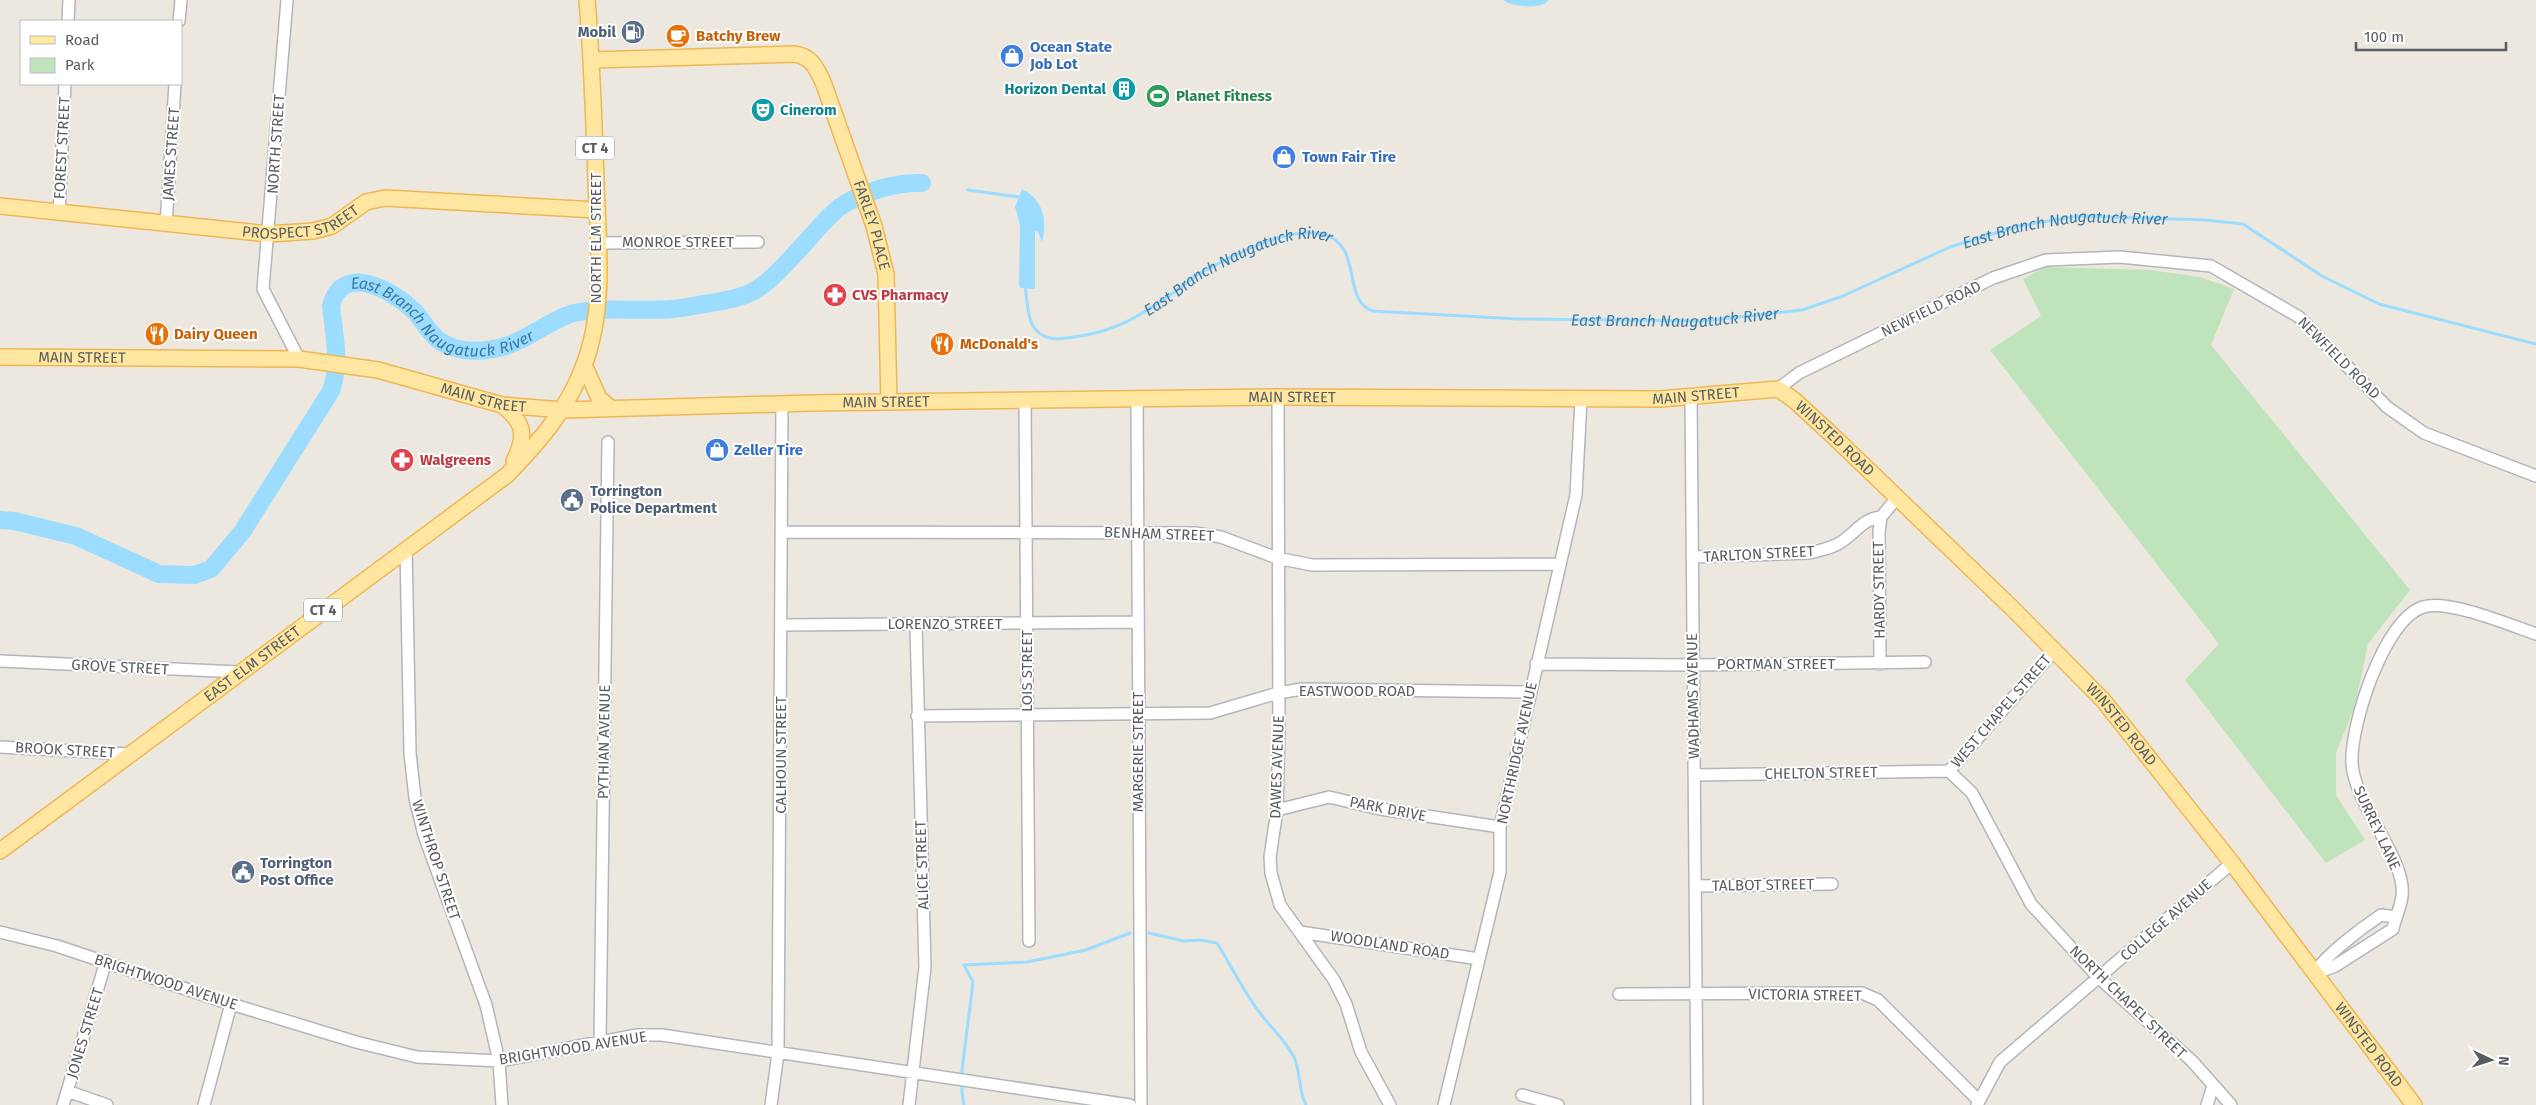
<svg xmlns="http://www.w3.org/2000/svg" width="2536" height="1105" viewBox="0 0 2536 1105" font-family="'Fira Sans',sans-serif">
	<style>
		.green { fill: #bfe4bb }
		.water { fill: #9cddff }
		.lines { fill: none; stroke-linecap: round; stroke-linejoin: round }
		.stream { stroke: #9cddff; stroke-width: 3 }
		.river { stroke: #9cddff; stroke-width: 18 }
		.minor-casing { stroke: #b2b6bb; stroke-width: 14 }
		.major-casing { stroke: #f0b654; stroke-width: 18 }
		.minor { stroke: #fff; stroke-width: 11 }
		.major { stroke: #ffe7a1; stroke-width: 15 }
		.labels { text-anchor: middle; dominant-baseline: central; stroke-width: 4; stroke-linejoin: round; paint-order: stroke }
		.shield { fill: #fff; stroke: #8a8e90; stroke-width: 1 }
		.shield-label { font-size: 14px; font-weight: bold; fill: #585d61 }
		.service-label { font-size: 15px; font-weight: bold; fill: #4e5e75; stroke: #fff; text-anchor: start }
		.food-label { font-size: 15px; font-weight: bold; fill: #c56008; stroke: #fff; text-anchor: start }
		.shop-label { font-size: 15px; font-weight: bold; fill: #366cbe; stroke: #fff; text-anchor: start }
		.culture-label { font-size: 15px; font-weight: bold; fill: #0d838f; stroke: #fff; text-anchor: end }
		.leisure-label { font-size: 15px; font-weight: bold; fill: #27864d; stroke: #fff; text-anchor: start }
		.street-label { font-size: 15px; fill: #585d61; stroke: #fff }
		.health-label { font-size: 15px; font-weight: bold; fill: #be3a42; stroke: #fff; text-anchor: start }
		.water-label { font-size: 16px; font-style: italic; fill: #3979a7; stroke: #fff }
	</style>
	<rect width="100%" height="100%" fill="#ece8df"/>
	<path class="green" d="M 2046,267 L 2150,270 L 2200,277 L 2234,289 L 2211,345 L 2410,590 L 2368,644 L 2355,706 L 2336,753 L 2336,795 L 2365,840 L 2326,863 L 2185,680 L 2219,644 L 1990,350 L 2041,316 L 2023,279 Z"/>
	<path class="water" d="M 1503,0 L 1549,0 C 1541,10 1512,7 1503,0 Z
		M 1022,189 C 1043,199 1048,220 1042,242 L 1038,232 L 1035,231 L 1035,289 L 1020,288 L 1019,284 L 1020,225 L 1015,207 Z"/>
	<g class="lines">
		<g class="stream">
			<path d="M 968,190 L 1019,197 L 1020,199"/>
			<path id="s1" d="M 1025,285 C 1027,296 1027,317 1033,326 C 1043,341 1057,340 1074,337 C 1116,332 1141,315 1176,291 C 1185,284 1194,276 1204,271 C 1235,255 1287,226 1322,234 C 1364,243 1341,302 1373,311 L 1518,319 L 1702,321 L 1802,310 L 1843,296 L 1950,247 L 2019,226 L 2078,216 L 2205,220 L 2243,224 L 2322,276 L 2379,304 L 2536,344"/>
			<path d="M 1149,933 L 1184,941 L 1200,940 L 1217,943 C 1230,964 1242,988 1257,1009 C 1268,1025 1285,1039 1294,1057 C 1301,1073 1298,1090 1306,1105"/>
			<path d="M 964,1105 L 962,1093 L 962,1070 L 973,982 L 964,965 L 1027,962 L 1086,950 L 1130,933"/>
		</g>
		<path class="river" id="s2" d="M 0,520 L 14,521 L 76,536 L 159,574 L 194,575 L 211,569 L 242,532 L 331,391 C 341,362 334,335 331,306 C 342,262 392,290 413,310 C 423,319 428,333 440,341 C 459,354 485,352 506,346 C 528,339 554,318 574,313 C 606,306 640,312 672,309 C 685,308 697,305 710,303 C 723,301 737,299 750,293 C 766,285 780,270 793,256 C 806,243 826,217 840,207 C 862,192 896,182 922,183"/>
		<g class="minor-casing">
			<path id="minor" d="M 287,0 L 263,289 L 299,359
				M 68,21 L 69,0
				M 179,21 L 181,0
				M 59,213 L 65,84
				M 166,224 L 175,84
				M 597,243 L 758,242
				M 1778,389 L 1799,373 L 1993,278 L 2046,260 L 2120,257 L 2211,266 L 2299,317 L 2387,407 L 2424,433 L 2536,476
				M 1278,397 L 1279,733 L 1277,810 L 1270,857 L 1271,873 L 1280,905 L 1334,980 L 1346,1004 L 1361,1052 L 1390,1105
				M 1691,397 L 1697,1105
				M 1025,400 L 1029,941
				M 1137,400 L 1141,1105
				M 783,532 L 1195,533 L 1221,537 L 1277,558 L 1312,565 L 1560,564
				M 406,548 L 410,753 L 415,798 L 424,835 L 486,1005 L 499,1061 L 502,1105
				M 1692,557 L 1808,553 C 1819,551 1828,549 1838,544 C 1854,535 1863,518 1881,517 L 1896,499
				M 782,625 L 1138,622
				M 0,661 L 239,672
				M 1536,664 L 1693,665 L 1925,662
				M 1880,664 L 1879,532 L 1881,517
				M 917,716 L 1210,713 L 1278,693 L 1302,689 L 1529,692
				M 0,747 L 129,754
				M 1949,771 L 1972,793 L 2031,904 L 2099,978 L 2192,1061 L 2231,1105
				M 1949,771 L 2054,651
				M 1694,775 L 1949,771
				M 1277,810 L 1329,797 L 1380,809 L 1500,827
				M 1695,886 L 1832,884
				M 0,932 L 57,946 L 231,1004 L 356,1042 L 417,1057 L 499,1061 L 637,1035 L 662,1035 L 1130,1105
				M 1300,932 L 1479,959
				M 2314,974 L 2335,966 L 2393,929 C 2395,918 2401,907 2402,896 C 2407,860 2354,804 2352,763 C 2350,726 2384,619 2423,607 C 2448,599 2510,625 2536,634
				M 2314,974 C 2324,956 2363,927 2381,915 L 2395,917
				M 1619,994 L 1862,993 L 1878,1000 L 1978,1100
				M 600,1042 L 608,442
				M 67,1091 L 107,1105
				M 1522,1095 L 1558,1105
				M 63,1105 L 106,961
				M 204,1105 L 231,1004
				M 771,1105 L 778,1053 L 782,404
				M 909,1105 L 925,967 L 916,625
				M 1444,1105 L 1500,872 L 1500,827 L 1576,495 L 1581,399
				M 1977,1105 L 2000,1062 L 2232,863
				M 2207,1105 L 2213,1086"/>
		</g>
		<g class="major-casing">
			<g id="major">
				<path id="s3" d="M 592,60 L 794,54 C 811,56 816,67 823,82 L 874,226 L 886,274 L 889,402"/>
				<path id="s4" d="M 0,206 L 269,234 L 313,231 L 332,226 L 366,202 L 385,198 L 597,210"/>
				<path id="s5" d="M 0,357 L 299,359 L 378,370 L 502,405 L 563,410 L 811,403 L 1278,397 L 1660,399 L 1778,389 L 1794,400 L 1831,434 L 2012,608 L 2103,700 L 2232,863 L 2414,1105"/>
				<path d="M 584,365 L 599,398 L 609,407"/>
				<path d="M 502,405 C 524,422 527,435 514,461"/>
				<path id="s6" d="M 0,851 L 507,475 C 539,442 568,409 584,365 C 606,308 598,241 596,181 C 594,121 592,60 587,0"/>
			</g>
		</g>
		<use href="#minor" class="minor"/>
		<use href="#major" class="major"/>
	</g>
	<defs>
		<g id="fuel-disc" transform="scale(1.25)"><circle r="9.5" fill="#5c6f8a" stroke="#fff"/><path d="M-5.5-6h7V0h2V4h1.3V-2.5L3-4.5l.8-.8L6-3V5H2.5V1h-1V6h-7ZM-4.2-4.7v3.2H.2V-4.7Z" fill="#fff"/></g>
		<g id="cafe-disc" transform="scale(1.25)"><circle r="9.5" fill="#e8710a" stroke="#fff"/><path d="M-5.5-4.5H6V0H3Q3 3.5 0 3.5H-2.5Q-5.5 3.5-5.5 0ZM3-3.2v2h1.7v-2ZM-6 4.5H4V6H-6Z" fill="#fff"/></g>
		<g id="shop-disc" transform="scale(1.25)"><circle r="9.5" fill="#3f7fe0" stroke="#fff"/><path d="M-5-2.5h2.3a2.7 3.5 0 0 1 5.4 0H5L5.5 6h-11ZM-1.5-2.5h3a1.5 2.3 0 0 0-3 0Z" fill="#fff"/></g>
		<g id="building-disc" transform="scale(1.25)"><circle r="9.5" fill="#0f9aa8" stroke="#fff"/><path d="M-4-6H4V6H1V3H-1V6H-4ZM-2.5-4.3h1.7v1.8h-1.7ZM.8-4.3h1.7v1.8H.8ZM-2.5-1h1.7V.8h-1.7ZM.8-1h1.7V.8H.8Z" fill="#fff"/></g>
		<g id="stadium-disc" transform="scale(1.25)"><circle r="9.5" fill="#2e9e5b" stroke="#fff"/><path d="M0-5a6.5 5 0 1 0 0 10a6.5 5 0 1 0 0-10ZM-3.5-1.8h7v3.6h-7Z" fill="#fff"/></g>
		<g id="theatre-disc" transform="scale(1.25)"><circle r="9.5" fill="#0f9aa8" stroke="#fff"/><path d="M-5-5.5Q0-4 5-5.5V0Q5 5 0 6Q-5 5-5 0ZM-3.3-2.5H-1v1.5H-3.3ZM1-2.5H3.3v1.5H1ZM-2.8 1Q0 5.5 2.8 1Z" fill="#fff"/></g>
		<g id="pharmacy-disc" transform="scale(1.25)"><circle r="9.5" fill="#e0444e" stroke="#fff"/><path d="M-2-6h4v4h4v4h-4v4h-4v-4h-4v-4h4Z" fill="#fff"/></g>
		<g id="restaurant-disc" transform="scale(1.25)"><circle r="9.5" fill="#e8710a" stroke="#fff"/><path d="M-5-6h1v4h1v-4h1v4h1v-4h1v5L-1.5 .5V6h-2V.5L-5-1ZM5-6V6H3V1.5H1.5Q1.5-4 5-6Z" fill="#fff"/></g>
		<g id="civic-disc" transform="scale(1.25)"><circle r="9.5" fill="#5c6f8a" stroke="#fff"/><path d="M-.6-6.5H3V-4.5H.6V-3L4-1V1h2V6H-6V1h2V-1L-.6-3ZM-1.2 2.5V6h2.4V2.5Z" fill="#fff"/></g>
	</defs>
	<g fill-rule="evenodd">
		<use href="#fuel-disc" x="633" y="32"/>
		<use href="#cafe-disc" x="678" y="36"/>
		<use href="#shop-disc" x="1012" y="56"/>
		<use href="#building-disc" x="1124" y="89"/>
		<use href="#stadium-disc" x="1158" y="96"/>
		<use href="#theatre-disc" x="763" y="110"/>
		<use href="#shop-disc" x="1284" y="157"/>
		<use href="#pharmacy-disc" x="835" y="295"/>
		<use href="#restaurant-disc" x="157" y="334"/>
		<use href="#restaurant-disc" x="942" y="344"/>
		<use href="#shop-disc" x="717" y="450"/>
		<use href="#pharmacy-disc" x="402" y="460"/>
		<use href="#civic-disc" x="572" y="500"/>
		<use href="#civic-disc" x="243" y="872"/>
	</g>
	<g class="labels">
		<g class="shield">
			<rect x="576" y="136.5" width="38" height="23" rx="4"/>
			<rect x="304" y="598.5" width="38" height="23" rx="4"/>
		</g>
		<g class="shield-label">
			<text x="595" y="148">CT 4</text>
			<text x="323" y="610">CT 4</text>
		</g>
		<g class="service-label">
			<text x="616" y="32" text-anchor="end">Mobil</text>
			<text x="590" y="491">Torrington<tspan x="590" dy="17">Police Department</tspan></text>
			<text x="260" y="863">Torrington<tspan x="260" dy="17">Post Office</tspan></text>
		</g>
		<g class="food-label">
			<text x="696" y="36">Batchy Brew</text>
			<text x="174" y="334">Dairy Queen</text>
			<text x="960" y="344">McDonald's</text>
		</g>
		<g class="shop-label">
			<text x="1030" y="47">Ocean State<tspan x="1030" dy="17">Job Lot</tspan></text>
			<text x="1302" y="157">Town Fair Tire</text>
			<text x="734" y="450">Zeller Tire</text>
		</g>
		<g class="culture-label">
			<text x="1106" y="89">Horizon Dental</text>
			<text x="780" y="110" text-anchor="start">Cinerom</text>
		</g>
		<g class="leisure-label">
			<text x="1176" y="96">Planet Fitness</text>
		</g>
		<g class="street-label">
			<text transform="translate(276 144) rotate(-86)">NORTH STREET</text>
			<text transform="translate(62 148) rotate(-87)">FOREST STREET</text>
			<text transform="translate(171 154) rotate(-86)">JAMES STREET</text>
			<text stroke="none"><textPath href="#s4" startOffset="304">PROSPECT STREET</textPath></text>
			<text stroke="none"><textPath href="#s3" startOffset="396">FARLEY PLACE</textPath></text>
			<text transform="translate(596 238) rotate(-90)">NORTH ELM STREET</text>
			<text x="678" y="242">MONROE STREET</text>
			<text transform="translate(1931 309) rotate(-26)">NEWFIELD ROAD</text>
			<text stroke="none"><textPath href="#s5" startOffset="82">MAIN STREET</textPath></text>
			<text transform="translate(2339 358) rotate(45)">NEWFIELD ROAD</text>
			<text stroke="none"><textPath href="#s5" startOffset="1702">MAIN STREET</textPath></text>
			<text stroke="none"><textPath href="#s5" startOffset="488">MAIN STREET</textPath></text>
			<text stroke="none"><textPath href="#s5" startOffset="1298">MAIN STREET</textPath></text>
			<text stroke="none"><textPath href="#s5" startOffset="892">MAIN STREET</textPath></text>
			<text stroke="none"><textPath href="#s5" startOffset="1860">WINSTED ROAD</textPath></text>
			<text transform="translate(1159 534) rotate(2)">BENHAM STREET</text>
			<text transform="translate(1759 554) rotate(-3)">TARLTON STREET</text>
			<text transform="translate(1879 590) rotate(-91)">HARDY STREET</text>
			<text x="945" y="624">LORENZO STREET</text>
			<text stroke="none"><textPath href="#s6" startOffset="314">EAST ELM STREET</textPath></text>
			<text x="1776" y="664">PORTMAN STREET</text>
			<text transform="translate(120 667) rotate(3)">GROVE STREET</text>
			<text transform="translate(1027 671) rotate(-90)">LOIS STREET</text>
			<text x="1357" y="691">EASTWOOD ROAD</text>
			<text transform="translate(1693 696) rotate(-91)">WADHAMS AVENUE</text>
			<text transform="translate(2001 711) rotate(-49)">WEST CHAPEL STREET</text>
			<text stroke="none"><textPath href="#s5" startOffset="2265">WINSTED ROAD</textPath></text>
			<text transform="translate(604 742) rotate(-89)">PYTHIAN AVENUE</text>
			<text transform="translate(65 750) rotate(3)">BROOK STREET</text>
			<text transform="translate(1138 752) rotate(-90)">MARGERIE STREET</text>
			<text transform="translate(1517 753) rotate(-78)">NORTHRIDGE AVENUE</text>
			<text transform="translate(781 755) rotate(-90)">CALHOUN STREET</text>
			<text transform="translate(1277 767) rotate(-88)">DAWES AVENUE</text>
			<text transform="translate(1821 773) rotate(-1)">CHELTON STREET</text>
			<text transform="translate(1388 809) rotate(11)">PARK DRIVE</text>
			<text transform="translate(2377 828) rotate(65)">SURREY LANE</text>
			<text transform="translate(436 860) rotate(72)">WINTHROP STREET</text>
			<text transform="translate(922 865) rotate(-92)">ALICE STREET</text>
			<text transform="translate(1763 885) rotate(-1)">TALBOT STREET</text>
			<text transform="translate(2166 920) rotate(-41)">COLLEGE AVENUE</text>
			<text transform="translate(1390 945) rotate(9)">WOODLAND ROAD</text>
			<text transform="translate(166 982) rotate(18)">BRIGHTWOOD AVENUE</text>
			<text transform="translate(1805 995) rotate(1)">VICTORIA STREET</text>
			<text transform="translate(2128 1002) rotate(44)">NORTH CHAPEL STREET</text>
			<text transform="translate(85 1033) rotate(-73)">JONES STREET</text>
			<text stroke="none"><textPath href="#s5" startOffset="2670">WINSTED ROAD</textPath></text>
			<text transform="translate(573 1048) rotate(-9)">BRIGHTWOOD AVENUE</text>
		</g>
		<g class="health-label">
			<text x="852" y="295">CVS Pharmacy</text>
			<text x="420" y="460">Walgreens</text>
		</g>
		<g class="water-label">
			<text stroke="none"><textPath href="#s1" startOffset="1168">East Branch Naugatuck River</textPath></text>
			<text stroke="none"><textPath href="#s1" startOffset="268">East Branch Naugatuck River</textPath></text>
			<text stroke="none"><textPath href="#s2" startOffset="659">East Branch Naugatuck River</textPath></text>
			<text stroke="none"><textPath href="#s1" startOffset="762">East Branch Naugatuck River</textPath></text>
		</g>
	</g>
	<rect x="20" y="20" width="162" height="65" fill="#ffffff" stroke="#bcbec0"/>
	<rect x="30" y="36" width="25" height="8" fill="#ffe7a1" stroke="#bcbec0"/>
	<text x="65" y="45" font-size="15" fill="#585d61">Road</text>
	<rect x="30" y="58" width="25" height="15" fill="#bfe4bb" stroke="#bcbec0"/>
	<text x="65" y="70" font-size="15" fill="#585d61">Park</text>
	<g transform="translate(2491 1060) rotate(94)" stroke="#ffffff" stroke-width="4" paint-order="stroke">
	<path d="M0-4L9 19L0 12L-9 19Z" fill="#585d61"/>
	<text y="-8" font-size="14" font-weight="bold" text-anchor="middle" fill="#585d61">N</text>
	</g>
	<path d="M2356 42v8h150v-8" fill="none" stroke="#585d61" stroke-width="2.5"/>
	<text x="2364" y="42" font-size="15" fill="#585d61" stroke="#ffffff" stroke-width="4" paint-order="stroke">100 m</text>
</svg>
